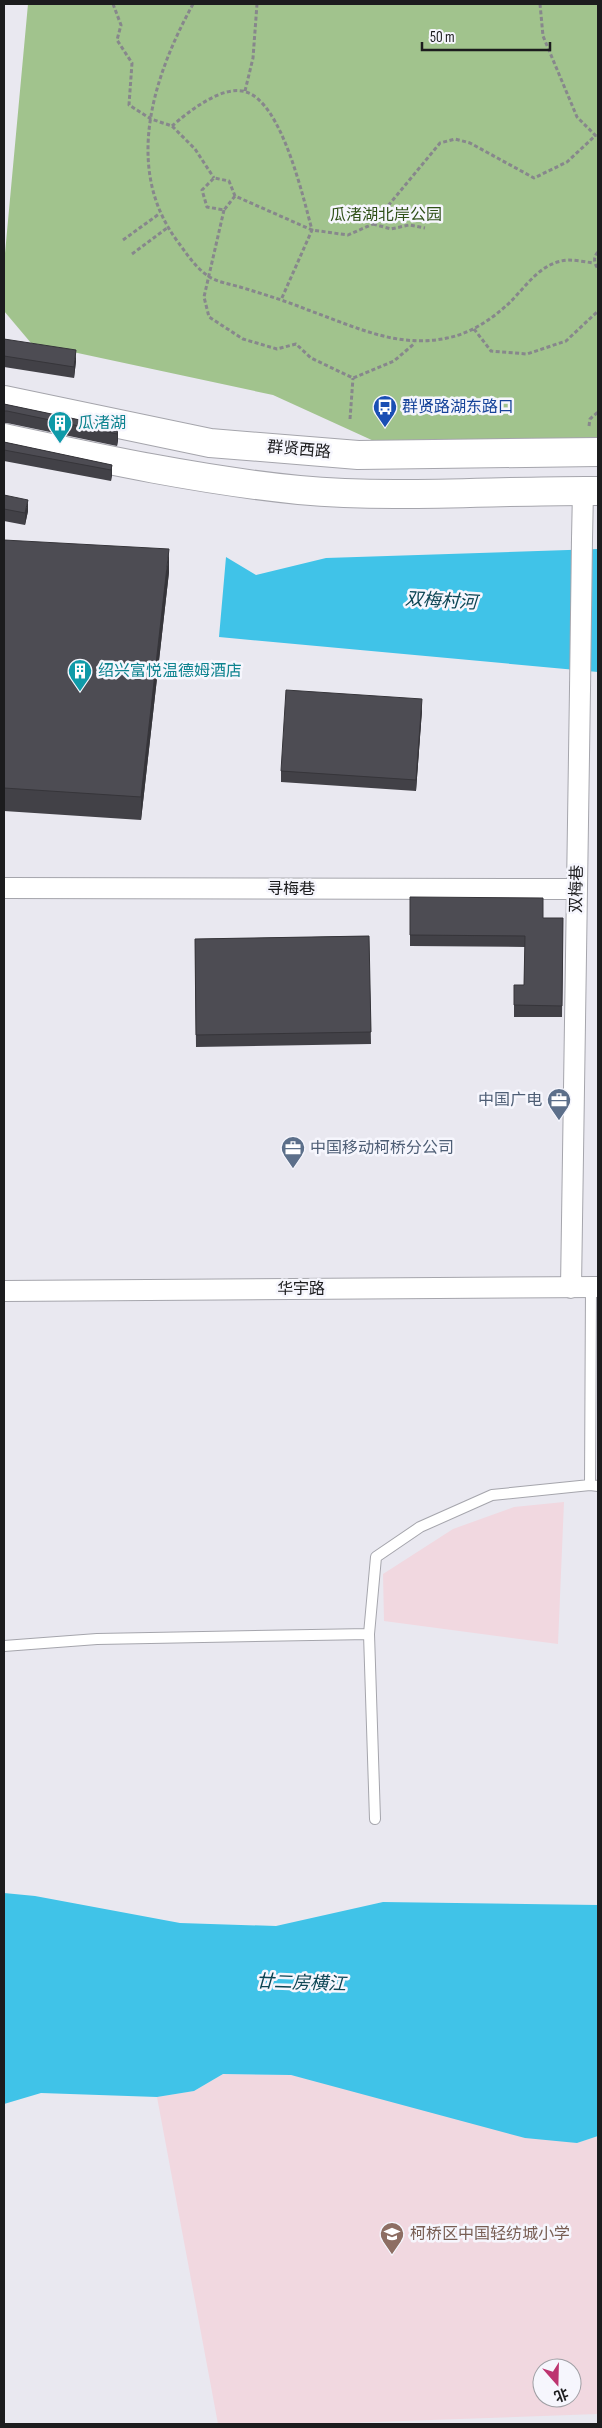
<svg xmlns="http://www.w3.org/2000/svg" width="602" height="2428" viewBox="0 0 602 2428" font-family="'Sofia Sans Condensed','Noto Sans SC',sans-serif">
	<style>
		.education { fill: #f1d8e0; fill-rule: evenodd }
		.green { fill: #a1c38d }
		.water { fill: #40c3e8 }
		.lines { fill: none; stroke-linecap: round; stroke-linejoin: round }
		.service-casing { stroke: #a5a5ac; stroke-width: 12 }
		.minor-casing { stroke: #a5a5ac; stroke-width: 22 }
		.primary-casing { stroke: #a5a5ac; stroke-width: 30 }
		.path { stroke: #87878c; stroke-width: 3; stroke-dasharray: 4 2.5; stroke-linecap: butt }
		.service { stroke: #fff; stroke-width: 10 }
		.minor { stroke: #fff; stroke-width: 20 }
		.primary { stroke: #fff; stroke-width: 28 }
		.minor-bridge-casing { stroke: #a5a5ac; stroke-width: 22; stroke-linecap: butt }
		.minor-bridge { stroke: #fff; stroke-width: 20 }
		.wall { fill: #424147 }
		.shaded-wall { fill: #36353a }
		.building { fill: #4d4c53; stroke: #36353a }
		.labels { text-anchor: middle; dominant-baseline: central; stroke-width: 5; stroke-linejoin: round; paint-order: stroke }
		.park-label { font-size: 16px; fill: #2f5018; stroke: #f6f6fd }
		.transit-label { font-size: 16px; fill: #164399; stroke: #f6f6fd; text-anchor: start }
		.culture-label { font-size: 16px; fill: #0d838f; stroke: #f6f6fd; text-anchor: start }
		.street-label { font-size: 16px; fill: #1c1c1e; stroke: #f6f6fd }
		.service-label { font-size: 16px; fill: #4e5e75; stroke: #f6f6fd; text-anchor: end }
		.education-label { font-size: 16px; fill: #785e54; stroke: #f6f6fd; text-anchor: start }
		.water-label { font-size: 18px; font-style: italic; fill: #0c4554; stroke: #f6f6fd }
	</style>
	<rect width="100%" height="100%" fill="#e9e8f0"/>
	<path class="education" d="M 564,1502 L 558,1644 L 384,1621 L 383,1574 L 453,1529 L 514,1507 Z
		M 223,2074 L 291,2075 L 577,2143 L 598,2136 L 598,2414 L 317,2424 L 218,2424 L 157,2097 L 194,2091 ZM 542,2368 L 572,2368 L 572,2398 L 542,2398 Z"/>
	<path class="green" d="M 28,4 L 598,4 L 598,442 L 387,447 L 273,395 L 31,343 L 4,311 L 4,264 Z"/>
	<path class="water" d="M 598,549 L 598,672 L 219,637 L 226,557 L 256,575 L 326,558 Z
		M 4,1893 L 35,1896 L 180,1923 L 276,1926 L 383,1902 L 598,1905 L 598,2136 L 577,2143 L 525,2138 L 291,2075 L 223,2074 L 194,2091 L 157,2097 L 41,2093 L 4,2104 Z"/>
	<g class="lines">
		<g class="service-casing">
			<path id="service" d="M 590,1485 L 591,1287
				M 4,1646 L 97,1639 L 369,1634
				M 375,1819 L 369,1634 L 376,1557 L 420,1527 L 492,1495 L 590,1485 L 598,1486"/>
		</g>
		<g class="minor-casing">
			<path id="minor" d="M 582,539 L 583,491
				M 4,888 L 577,889
				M 571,1288 L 580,689
				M 4,1291 L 598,1287"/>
		</g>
		<g class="primary-casing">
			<path id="primary" d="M 4,400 L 210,443 L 358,455 L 598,452
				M 4,438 C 102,459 199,480 299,490 C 398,499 499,490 598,491"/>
		</g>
		<path class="path" d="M 113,4 L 121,25 L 117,40 L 132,63 L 129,105 L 151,119 L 172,126 L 195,149 L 214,178
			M 193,4 C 153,77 123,169 178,242 C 187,254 195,267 208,276 C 216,282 230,284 240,287 C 263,294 286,301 308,310 C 353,326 398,349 447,338 C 469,334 489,321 506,306 C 525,289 539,262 568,260 C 576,260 586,262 594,263
			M 540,4 L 543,36 L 577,117 L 598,138
			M 245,91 L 253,58 L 257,4
			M 172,126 C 188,112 223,84 246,92 C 282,103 303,197 312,230 L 281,300
			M 235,196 L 224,210 L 207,207 L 202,190 L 214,178 L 229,181 L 235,196 L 312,230 L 348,235 L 373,224 L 440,143 L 455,139 L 470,143 L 534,178 L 567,162 L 596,135
			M 224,210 L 204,297 L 209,317 L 243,339 L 277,349 L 296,344 L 311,358 L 353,378 L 394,361 L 415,343
			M 373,224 L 391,229 L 409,225 L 425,228
			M 123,240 L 159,214
			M 598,252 C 593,257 594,263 598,269
			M 132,254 L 167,228
			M 474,329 L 491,351 L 527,354 L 566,341 L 598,311
			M 350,419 L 353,378
			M 589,426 L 590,419 L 598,412"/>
		<use href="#service" class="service"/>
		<use href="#minor" class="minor"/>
		<use href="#primary" class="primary"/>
		<g class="minor-bridge-casing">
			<path id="minor-bridge" d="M 580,689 L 582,539"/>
		</g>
		<use href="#minor-bridge" class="minor-bridge"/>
	</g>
	<path class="wall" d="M 4,339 L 76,361 L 74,378 L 4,367 Z
		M 4,404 L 118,428 L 118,440 L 117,446 L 7,423 L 4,423 Z
		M 4,442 L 112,465 L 111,481 L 4,461 Z
		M 4,495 L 28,511 L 25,525 L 4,521 Z
		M 4,540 L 169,572 L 141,820 L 4,811 Z
		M 422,710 L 416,791 L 281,782 L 281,771 Z
		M 410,897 L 543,918 L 563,918 L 562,1017 L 514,1017 L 514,985 L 524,985 L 525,947 L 410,946 Z
		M 369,936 L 371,1044 L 196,1047 L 195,939 Z"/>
	<path class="shaded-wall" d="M 76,350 L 76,361 L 74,378 L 74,367 Z
		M 118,428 L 118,440 L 117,446 L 117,434 Z
		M 112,465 L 112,476 L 111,481 L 111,470 Z
		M 28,500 L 28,511 L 25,525 L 25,513 Z
		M 169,549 L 169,572 L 141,820 L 141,797 Z
		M 422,699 L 422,710 L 416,791 L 416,780 Z"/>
	<path class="building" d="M 4,339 L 76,350 L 74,367 L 4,356 Z
		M 4,404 L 118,428 L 117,434 L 7,411 L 4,411 Z
		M 4,442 L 112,465 L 111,470 L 4,450 Z
		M 4,495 L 28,500 L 25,513 L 4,509 Z
		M 4,540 L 169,549 L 141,797 L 4,788 Z
		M 286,690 L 422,699 L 416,780 L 281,771 Z
		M 410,897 L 543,898 L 543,918 L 563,918 L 562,1006 L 514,1005 L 514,985 L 524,985 L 525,936 L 410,935 Z
		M 369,936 L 371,1032 L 196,1035 L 195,939 Z"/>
	<defs>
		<g id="bus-pin" transform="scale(1.25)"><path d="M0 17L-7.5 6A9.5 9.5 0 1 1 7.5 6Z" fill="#1a4fb4" stroke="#f6f6fd"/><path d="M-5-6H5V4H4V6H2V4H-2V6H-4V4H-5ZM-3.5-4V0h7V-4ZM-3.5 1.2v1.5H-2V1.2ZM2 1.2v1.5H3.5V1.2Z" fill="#fff"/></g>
		<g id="building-pin" transform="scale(1.25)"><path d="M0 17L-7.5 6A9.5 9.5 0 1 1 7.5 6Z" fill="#0f9aa8" stroke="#f6f6fd"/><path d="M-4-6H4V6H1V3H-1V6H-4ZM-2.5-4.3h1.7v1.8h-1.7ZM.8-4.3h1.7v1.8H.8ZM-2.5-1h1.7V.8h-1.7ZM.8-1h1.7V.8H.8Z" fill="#fff"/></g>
		<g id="office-pin" transform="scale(1.25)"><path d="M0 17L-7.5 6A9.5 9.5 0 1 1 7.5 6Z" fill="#5c6f8a" stroke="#f6f6fd"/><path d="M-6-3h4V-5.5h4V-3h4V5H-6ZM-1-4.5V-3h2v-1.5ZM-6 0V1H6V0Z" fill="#fff"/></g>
		<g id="school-pin" transform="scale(1.25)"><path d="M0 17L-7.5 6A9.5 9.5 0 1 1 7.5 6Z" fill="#8d6e63" stroke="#f6f6fd"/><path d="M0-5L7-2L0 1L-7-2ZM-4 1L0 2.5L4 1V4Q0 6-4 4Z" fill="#fff"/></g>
	</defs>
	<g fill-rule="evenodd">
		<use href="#bus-pin" x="385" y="407"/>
		<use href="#building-pin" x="60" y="423"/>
		<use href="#building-pin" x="80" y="671"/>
		<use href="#office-pin" x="559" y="1100"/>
		<use href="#office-pin" x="293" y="1148"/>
		<use href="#school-pin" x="392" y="2234"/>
	</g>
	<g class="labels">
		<g class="park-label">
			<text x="386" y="215">瓜渚湖北岸公园</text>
		</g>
		<g class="transit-label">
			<text x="402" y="407">群贤路湖东路口</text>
		</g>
		<g class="culture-label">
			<text x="78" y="423">瓜渚湖</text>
			<text x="98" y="671">绍兴富悦温德姆酒店</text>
		</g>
		<g class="street-label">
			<text transform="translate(299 450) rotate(5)">群贤西路</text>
			<text x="291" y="889">寻梅巷</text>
			<text transform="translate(577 889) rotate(-89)">双梅巷</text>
			<text x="301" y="1289">华宇路</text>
		</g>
		<g class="service-label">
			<text x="542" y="1100">中国广电</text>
			<text x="310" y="1148" text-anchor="start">中国移动柯桥分公司</text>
		</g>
		<g class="education-label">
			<text x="410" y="2234">柯桥区中国轻纺城小学</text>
		</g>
		<g class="water-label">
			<text transform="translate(441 601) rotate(3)">双梅村河</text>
			<text transform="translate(301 1983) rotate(2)">廿二房横江</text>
		</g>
	</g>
	<rect width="602" height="2428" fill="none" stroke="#1c1c1e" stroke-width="10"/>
	<g transform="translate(557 2383) rotate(160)"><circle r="24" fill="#f6f6fd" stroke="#9f9fa4"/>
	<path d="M0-4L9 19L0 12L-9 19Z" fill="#bd346f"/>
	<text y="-8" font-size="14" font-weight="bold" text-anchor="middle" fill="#1c1c1e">北</text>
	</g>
	<path d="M422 42v8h128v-8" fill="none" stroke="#1c1c1e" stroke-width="2.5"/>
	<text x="430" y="42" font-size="15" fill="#1c1c1e" stroke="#f6f6fd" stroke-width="4" paint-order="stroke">50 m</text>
</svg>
